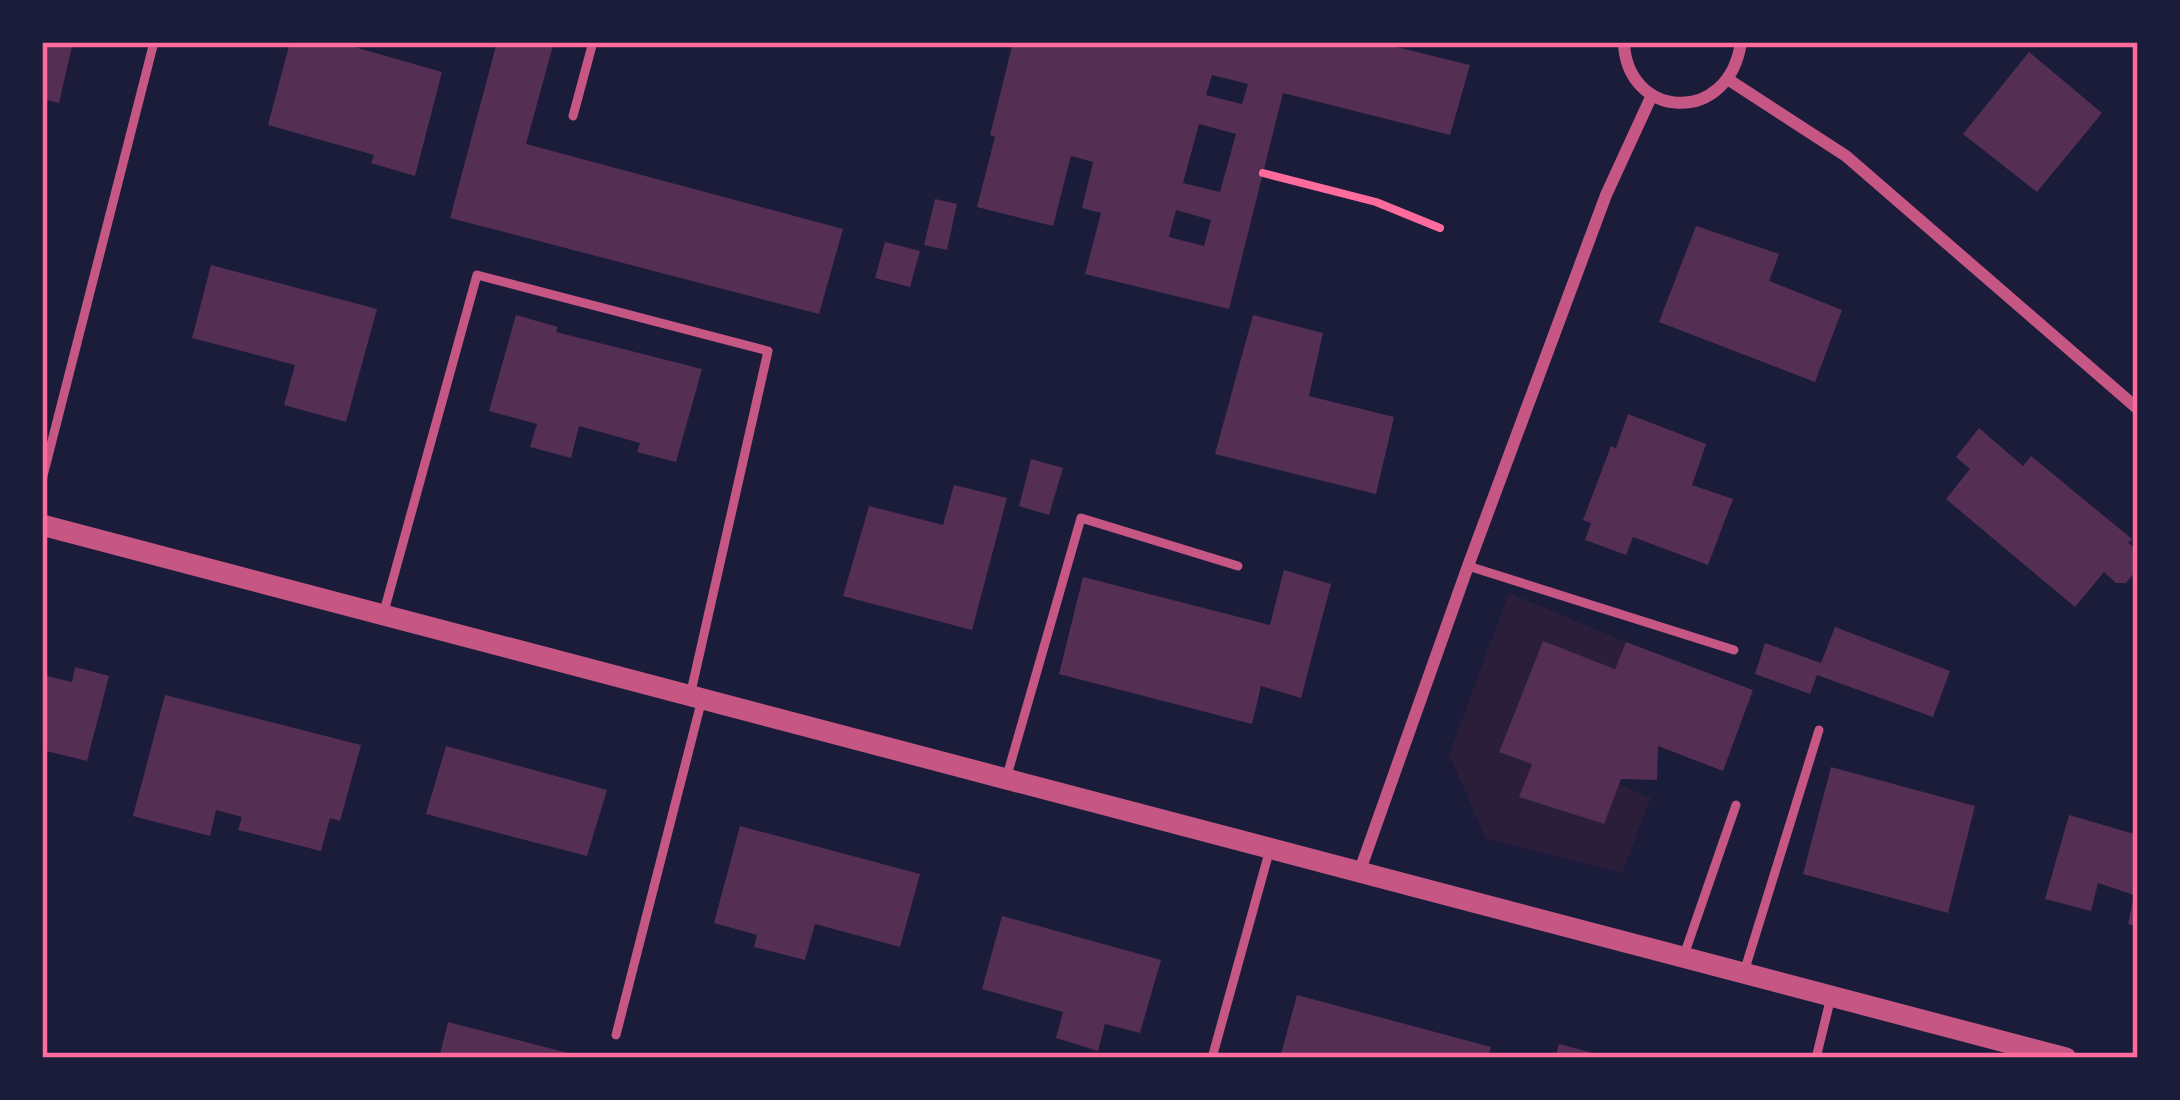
<svg xmlns="http://www.w3.org/2000/svg" width="2180" height="1100" viewBox="0 0 2180 1100" font-family="'Asap Condensed',sans-serif">
	<style>
		.green { fill: #2a1e3b }
		.building { fill: #542f53; fill-rule: evenodd }
		.lines { fill: none; stroke-linecap: round; stroke-linejoin: round }
		.path { stroke: #ff6b9d; stroke-width: 8 }
		.service { stroke: #c65784; stroke-width: 9 }
		.minor { stroke: #c65784; stroke-width: 12 }
		.tertiary { stroke: #c65784; stroke-width: 21 }
		.neatline { fill: none; stroke: #ff6b9d; stroke-width: 4.5 }
	</style>
	<rect width="100%" height="100%" fill="#1b1b3a"/>
	<path class="green" d="M 1509,593 L 1626,642 L 1615,669 L 1543,641 L 1499,751 L 1532,764 L 1520,797 L 1603,824 L 1619,784 L 1651,798 L 1622,873 L 1486,839 L 1449,755 Z"/>
	<path class="building" d="M 42,42 L 73,42 L 59,103 L 42,99 Z
		M 290,42 L 337,42 L 442,72 L 415,176 L 371,163 L 374,155 L 268,125 Z
		M 497,42 L 554,42 L 526,144 L 843,229 L 819,314 L 450,218 Z
		M 1013,42 L 1376,42 L 1470,65 L 1450,135 L 1283,93 L 1229,309 L 1085,274 L 1101,213 L 1082,208 L 1093,162 L 1071,156 L 1053,226 L 977,207 L 995,137 L 990,135 ZM 1212,75 L 1248,84 L 1242,104 L 1206,95 ZM 1199,124 L 1236,134 L 1220,192 L 1183,183 ZM 1176,210 L 1211,220 L 1204,246 L 1169,237 Z
		M 2029,52 L 2102,113 L 2037,192 L 1963,134 Z
		M 935,199 L 957,204 L 947,250 L 924,245 Z
		M 1696,226 L 1779,254 L 1769,281 L 1842,310 L 1815,382 L 1659,322 Z
		M 885,242 L 920,251 L 910,287 L 875,278 Z
		M 211,265 L 377,309 L 346,422 L 284,405 L 295,365 L 192,338 Z
		M 516,315 L 558,327 L 556,332 L 702,369 L 676,462 L 637,452 L 640,443 L 579,426 L 571,458 L 530,447 L 537,424 L 489,411 Z
		M 1253,315 L 1323,333 L 1309,396 L 1394,417 L 1376,494 L 1215,454 Z
		M 1628,414 L 1706,444 L 1692,485 L 1733,499 L 1708,565 L 1633,537 L 1626,555 L 1585,540 L 1591,523 L 1583,520 L 1611,446 L 1616,448 Z
		M 1979,428 L 2023,466 L 2031,456 L 2132,539 L 2128,543 L 2138,551 L 2138,568 L 2126,583 L 2116,583 L 2104,572 L 2075,607 L 1946,499 L 1970,469 L 1956,457 Z
		M 1031,459 L 1063,468 L 1049,515 L 1019,506 Z
		M 954,485 L 1007,498 L 972,630 L 843,596 L 869,506 L 943,525 Z
		M 1284,570 L 1331,584 L 1301,698 L 1261,686 L 1252,724 L 1059,674 L 1083,577 L 1270,625 Z
		M 1835,627 L 1950,671 L 1933,717 L 1817,675 L 1810,694 L 1755,674 L 1765,643 L 1821,663 Z
		M 1543,641 L 1615,669 L 1626,642 L 1753,690 L 1723,771 L 1658,746 L 1657,780 L 1621,779 L 1604,824 L 1519,797 L 1532,764 L 1499,752 Z
		M 75,667 L 109,676 L 87,761 L 42,750 L 42,675 L 72,682 Z
		M 165,695 L 361,745 L 340,821 L 330,818 L 321,851 L 238,830 L 242,817 L 216,810 L 210,836 L 133,816 Z
		M 446,746 L 607,790 L 587,856 L 426,814 Z
		M 1831,767 L 1975,806 L 1948,913 L 1803,874 Z
		M 2069,815 L 2138,835 L 2138,927 L 2128,924 L 2134,895 L 2098,883 L 2091,911 L 2045,899 Z
		M 740,826 L 920,874 L 900,947 L 815,924 L 805,960 L 754,947 L 757,935 L 714,923 Z
		M 1002,916 L 1161,960 L 1140,1033 L 1105,1024 L 1098,1051 L 1056,1038 L 1063,1012 L 982,989 Z
		M 1297,995 L 1491,1047 L 1487,1058 L 1280,1058 Z
		M 448,1022 L 580,1056 L 579,1058 L 439,1058 Z
		M 1559,1044 L 1608,1057 L 1608,1058 L 1555,1058 Z"/>
	<g class="lines">
		<path class="path" d="M 1263,173 L 1376,202 L 1440,228"/>
		<path class="service" d="M 573,116 L 593,42
			M 42,480 L 154,42
			M 1468,566 L 1734,650
			M 383,615 L 477,275 L 768,351 L 690,696
			M 1006,779 L 1081,518 L 1238,566
			M 1683,958 L 1736,805
			M 1744,972 L 1819,730
			M 616,1035 L 702,699
			M 1212,1058 L 1270,849
			M 1816,1058 L 1831,997"/>
		<path class="minor" d="M 1624,42 C 1626,119 1729,127 1741,42
			M 1729,80 L 1846,156 L 2138,409
			M 1359,873 L 1468,566 L 1606,195 L 1652,95"/>
		<path class="tertiary" d="M 42,525 L 2066,1058"/>
	</g>
	<rect width="2180" height="1100" fill="none" stroke="#1b1b3a" stroke-width="90"/>
	<rect x="45" y="45" width="2090" height="1010" class="neatline"/>
</svg>
